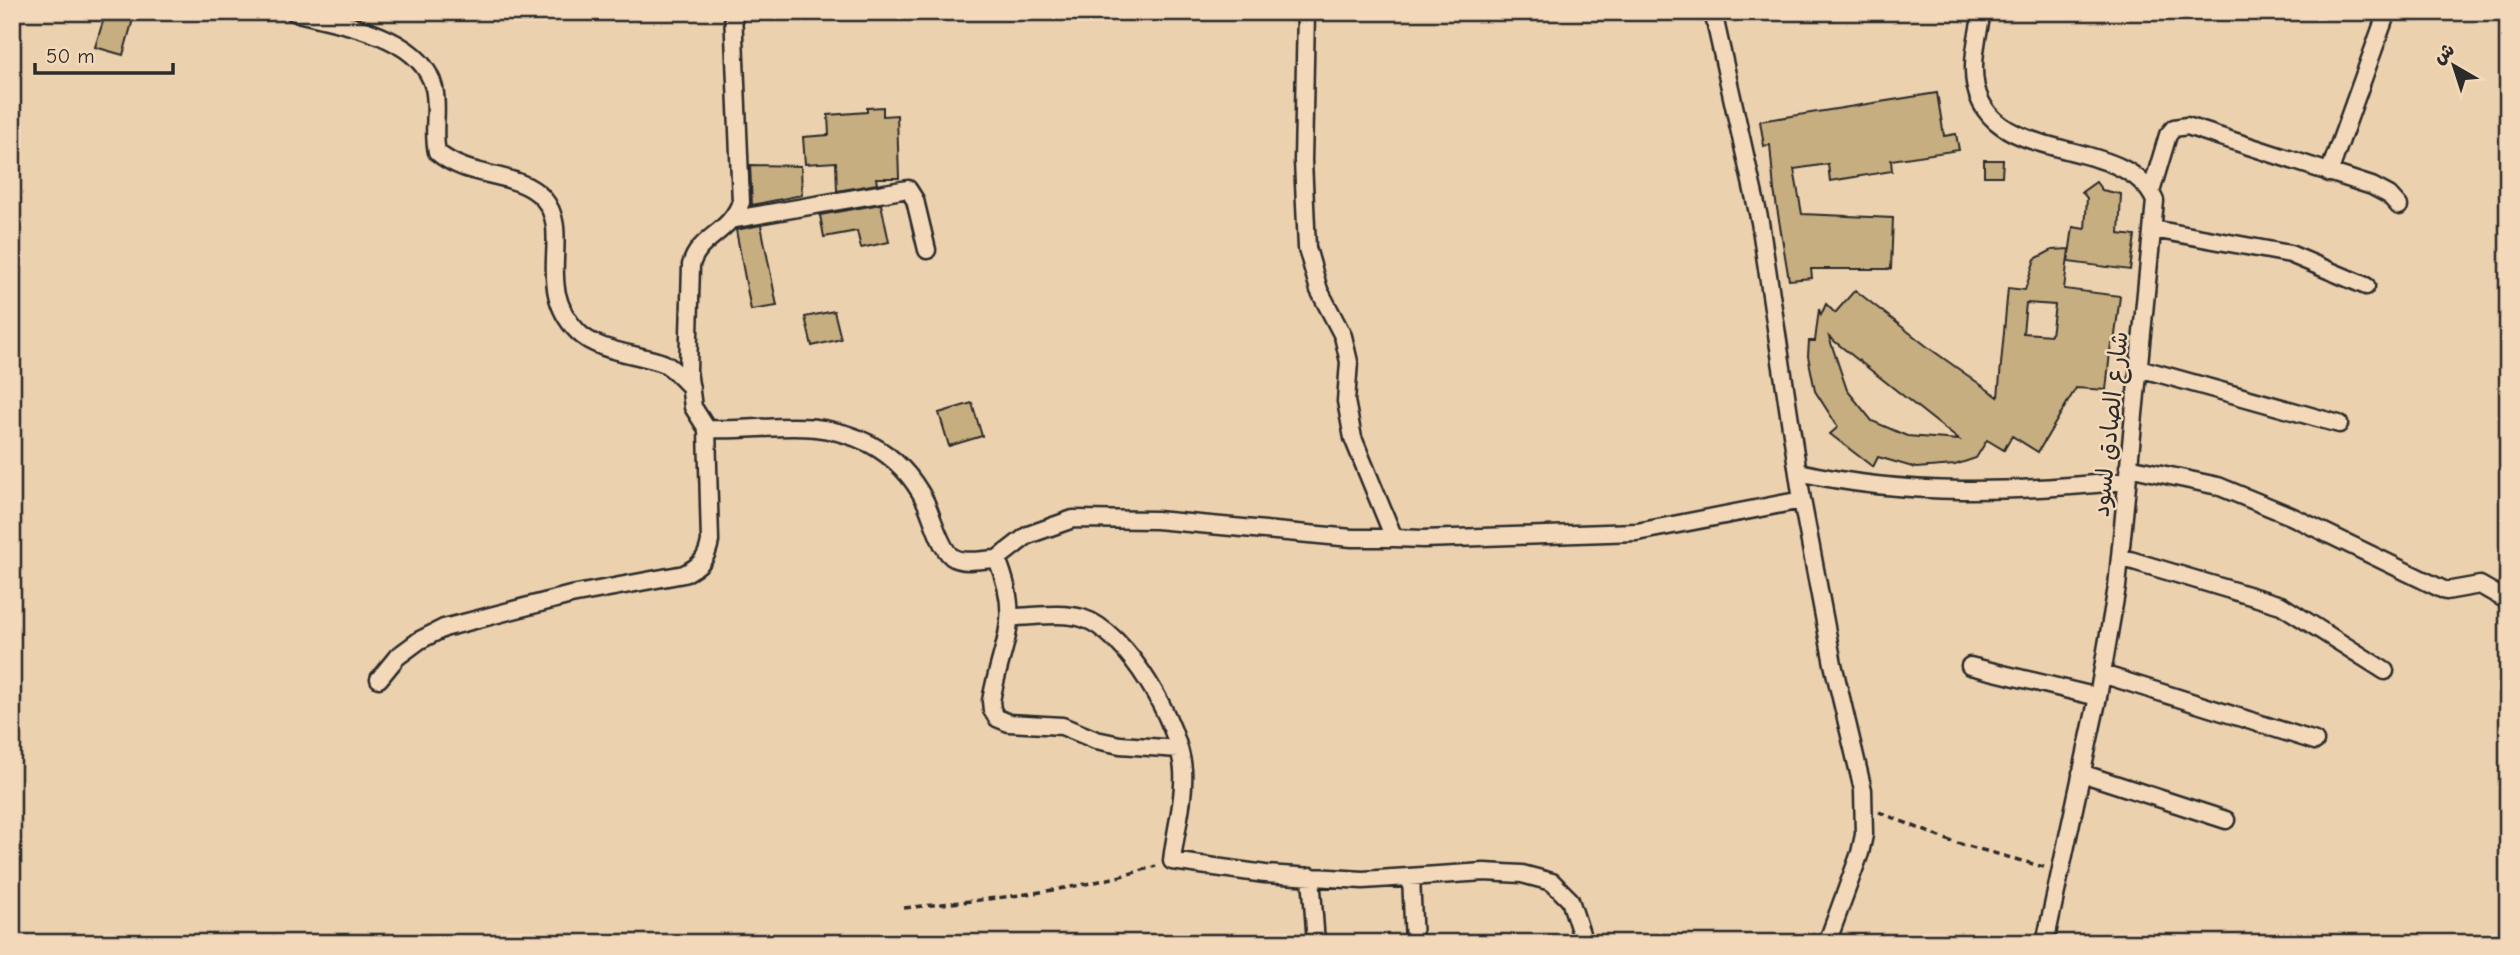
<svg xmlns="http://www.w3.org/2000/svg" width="2520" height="955" viewBox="0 0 2520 955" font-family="'Comic Neue','Playpen Sans Arabic',sans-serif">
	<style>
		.building { fill: #c7ae80; stroke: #2b2b2b; stroke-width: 2; fill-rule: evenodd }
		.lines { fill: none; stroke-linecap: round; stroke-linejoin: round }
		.street-casing { stroke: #2b2b2b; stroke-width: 21 }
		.path { stroke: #2b2b2b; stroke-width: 3.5; stroke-dasharray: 7 5; stroke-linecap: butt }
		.street { stroke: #f3d9ba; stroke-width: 16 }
		.labels { text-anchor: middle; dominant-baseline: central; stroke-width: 5; stroke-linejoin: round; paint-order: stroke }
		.street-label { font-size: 24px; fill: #2b2b2b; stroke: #f3d9ba }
	</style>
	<rect width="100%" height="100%" fill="#ecd1af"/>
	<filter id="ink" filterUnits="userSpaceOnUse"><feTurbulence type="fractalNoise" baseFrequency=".0143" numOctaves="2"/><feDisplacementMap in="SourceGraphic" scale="14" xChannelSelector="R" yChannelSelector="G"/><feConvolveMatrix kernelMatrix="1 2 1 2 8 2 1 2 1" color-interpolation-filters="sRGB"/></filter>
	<g filter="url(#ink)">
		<path class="building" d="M 106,12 L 135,12 L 123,55 L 95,47 Z
			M 1937,93 L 1944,136 L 1956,134 L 1959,150 L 1891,160 L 1892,171 L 1830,181 L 1828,164 L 1794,169 L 1802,214 L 1893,218 L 1891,269 L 1811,269 L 1812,278 L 1789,280 L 1774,190 L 1770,145 L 1764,146 L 1760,121 Z
			M 883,107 L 883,116 L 897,115 L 899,178 L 876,178 L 877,184 L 837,191 L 836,162 L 805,164 L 803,137 L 829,135 L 828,115 L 867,112 L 867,108 Z
			M 1984,160 L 2003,160 L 2002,176 L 1984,176 Z
			M 750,165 L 801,166 L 802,195 L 752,205 Z
			M 2096,182 L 2102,190 L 2121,194 L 2119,234 L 2135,236 L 2130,270 L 2068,262 L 2073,227 L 2085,229 L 2087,198 L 2082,192 Z
			M 881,204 L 889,242 L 861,248 L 857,231 L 824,237 L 820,215 Z
			M 761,225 L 777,306 L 751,310 L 736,230 Z
			M 2069,249 L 2064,289 L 2120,296 L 2114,343 L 2111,343 L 2106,390 L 2076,388 L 2038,452 L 2012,436 L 2004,450 L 1987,440 L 1976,458 L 1955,465 L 1916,468 L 1878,457 L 1873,467 L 1830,434 L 1838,427 L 1815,391 L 1808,356 L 1809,341 L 1815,341 L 1819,309 L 1821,315 L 1826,304 L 1835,313 L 1855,290 L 1929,348 L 1998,397 L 2008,288 L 2025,290 L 2035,259 L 2052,250 ZM 2026,303 L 2055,305 L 2051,335 L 2023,333 ZM 1829,337 L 1959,440 L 1907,436 L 1872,421 L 1847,390 Z
			M 834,311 L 841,339 L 812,346 L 805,317 Z
			M 972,403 L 982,436 L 949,446 L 939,413 Z"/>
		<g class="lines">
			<g class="street-casing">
				<path id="street" d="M 294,12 C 339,24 421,34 434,88 C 439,109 432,131 437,152 C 469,180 517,170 543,198 C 574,234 532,285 578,332 C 596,351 638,354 663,363 C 673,367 683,380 691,387
					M 1306,12 L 1303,161 L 1307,248 L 1319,290 L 1343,336 L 1349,362 L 1346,401 L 1353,438 L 1394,538 L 1423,539 L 1637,532 L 1802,500
					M 1713,12 L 1760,222 L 1802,500 L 1833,664 L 1863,790 L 1864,835 L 1860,853 L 1827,943
					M 1982,12 C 1979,30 1974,48 1974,66 C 1971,173 2124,128 2155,201 L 2117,587 L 2098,697 L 2045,943
					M 2329,173 L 2387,12
					M 2151,192 L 2168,135 L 2174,128 L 2187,126 L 2372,186 L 2389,195 L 2399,206
					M 735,219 L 908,189 L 915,200 L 927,250
					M 2153,229 L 2290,254 L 2366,286
					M 2139,368 L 2339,424
					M 707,429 C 766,432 814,415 870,444 C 894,457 913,477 925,501 C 932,515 941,552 954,558 C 965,564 985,559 997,559 C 1023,622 1002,640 991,701 L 992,710 L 997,718 L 1009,723 L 1062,726 L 1096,740 L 1120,745 L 1179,749
					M 2128,467 L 2218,486 L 2291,516 L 2446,591 L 2480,585 L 2508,601
					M 1799,472 C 1907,497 2018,492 2127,481
					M 2120,557 L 2281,605 L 2385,671
					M 997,559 L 1028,535 L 1073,519 L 1156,520 L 1352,538 L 1394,538
					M 1012,617 C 1033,617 1061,612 1082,618 C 1127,631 1180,725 1183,770 C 1185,799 1175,832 1172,861 L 1265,874 L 1363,880 L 1484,872 L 1522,874 L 1552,882 L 1570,900 L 1584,943
					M 1970,666 L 2098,697
					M 2102,674 L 2315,741
					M 379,679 L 397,657 L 420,640 L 444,628 L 571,595 L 684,574 C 700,566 707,559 710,541 L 707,429 L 693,407 L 688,370 L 691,265 C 699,236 729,234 741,202 L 733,12
					M 2081,773 L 2226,820
					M 1311,876 L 1316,943
					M 1411,877 L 1414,943"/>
			</g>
			<path class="path" d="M 1879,812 L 1950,841 L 2044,867
				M 904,908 C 989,899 1074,892 1156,866"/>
			<use href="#street" class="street"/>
		</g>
	</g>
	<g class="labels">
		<g class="street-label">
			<text transform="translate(2110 424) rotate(-84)">شارع الصادق لسود</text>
		</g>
	</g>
	<rect width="2520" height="955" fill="none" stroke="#f3d9ba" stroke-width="42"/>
	<rect x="21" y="21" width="2478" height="913" fill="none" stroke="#2b2b2b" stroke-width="2.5" filter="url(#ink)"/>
	<g transform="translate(2454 66) rotate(321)" stroke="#f3d9ba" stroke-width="5" paint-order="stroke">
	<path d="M0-5L12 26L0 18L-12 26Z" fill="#2b2b2b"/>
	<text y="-10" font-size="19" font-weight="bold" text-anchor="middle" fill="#2b2b2b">ش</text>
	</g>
	<path d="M35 63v10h138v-10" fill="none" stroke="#2b2b2b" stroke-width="3.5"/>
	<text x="46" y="63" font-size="21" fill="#2b2b2b" stroke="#f3d9ba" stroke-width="5" paint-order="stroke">50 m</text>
</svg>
